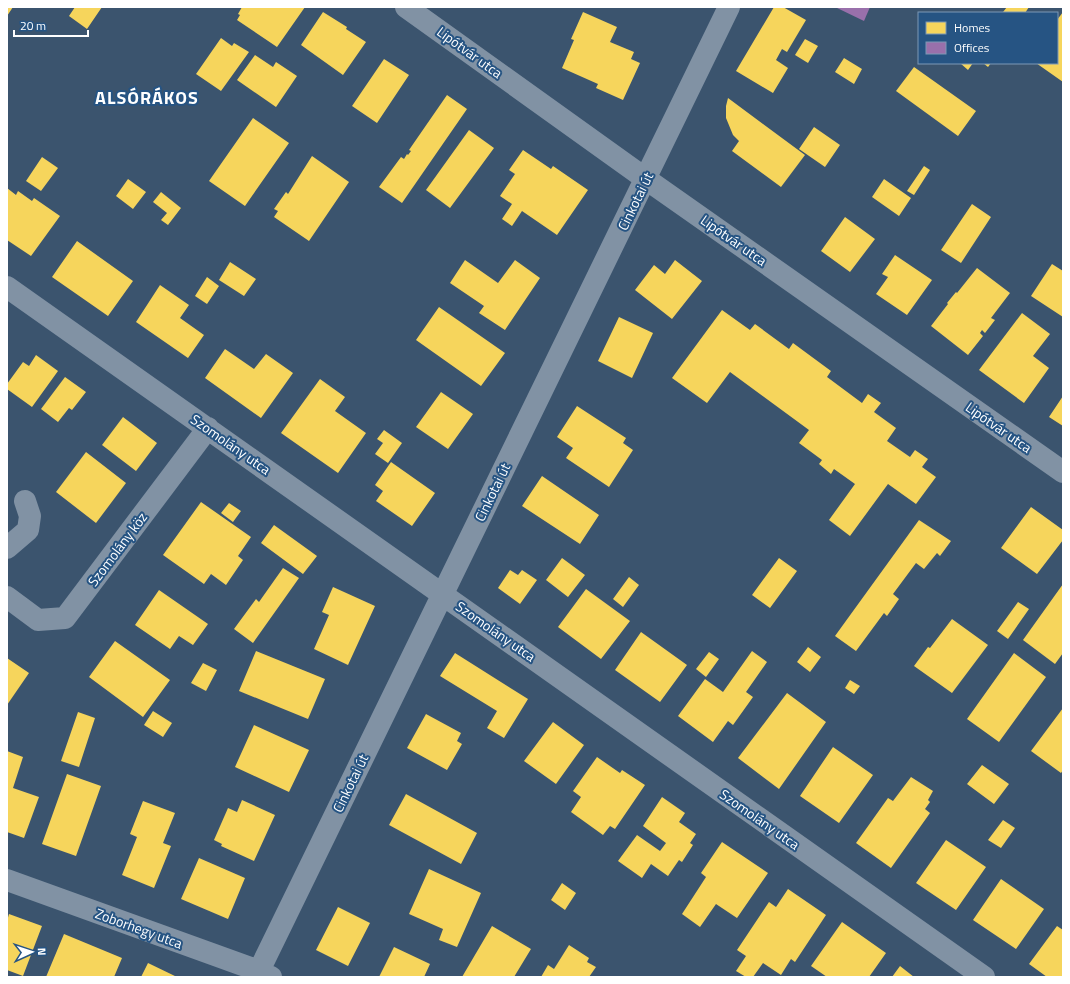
<svg xmlns="http://www.w3.org/2000/svg" width="1070" height="984" viewBox="0 0 1070 984" font-family="'Titillium Web',sans-serif">
	<style>
		.homes { fill: #f6d55c }
		.offices { fill: #9970ab }
		.lines { fill: none; stroke-linecap: round; stroke-linejoin: round }
		.minor { stroke: #8192a4; stroke-width: 22 }
		.labels { text-anchor: middle; dominant-baseline: central; stroke-width: 4; stroke-linejoin: round; paint-order: stroke }
		.street-label { font-size: 14px; fill: #fff; stroke: #265483 }
		.district-label { font-size: 18px; font-weight: bold; letter-spacing: 1px; fill: #fff; stroke: #265483 }
	</style>
	<rect width="100%" height="100%" fill="#3b546e"/>
	<path class="homes" d="M 7,7 L 13,7 L 7,16 Z
		M 75,7 L 102,7 L 87,29 L 69,16 Z
		M 242,7 L 305,7 L 277,47 L 237,20 L 240,15 L 238,14 Z
		M 774,7 L 783,7 L 806,20 L 787,52 L 782,49 L 776,60 L 788,68 L 773,93 L 736,71 Z
		M 1007,7 L 1029,7 L 1025,13 L 1005,13 L 1003,12 Z
		M 323,12 L 347,27 L 346,29 L 366,42 L 343,75 L 301,45 Z
		M 583,12 L 617,27 L 610,42 L 634,52 L 631,59 L 640,63 L 623,100 L 596,88 L 598,84 L 562,68 L 574,40 L 571,39 Z
		M 1063,12 L 1063,82 L 1036,63 L 1057,63 L 1057,20 Z
		M 221,38 L 232,46 L 234,43 L 249,52 L 221,91 L 196,74 Z
		M 805,39 L 818,46 L 808,63 L 795,55 Z
		M 255,55 L 273,67 L 276,62 L 297,76 L 276,107 L 237,80 Z
		M 844,58 L 862,69 L 854,84 L 835,72 Z
		M 384,59 L 409,75 L 377,123 L 352,106 Z
		M 960,63 L 973,63 L 968,70 Z
		M 983,63 L 991,63 L 988,67 Z
		M 914,67 L 976,111 L 958,136 L 896,91 Z
		M 447,95 L 467,109 L 402,203 L 379,187 L 401,157 L 404,159 L 407,154 L 408,155 L 411,151 L 409,150 Z
		M 728,98 L 805,155 L 781,187 L 732,151 L 739,141 L 733,135 L 726,118 L 726,106 Z
		M 253,118 L 289,143 L 245,206 L 209,181 Z
		M 814,127 L 840,145 L 825,167 L 799,149 Z
		M 469,130 L 494,148 L 450,208 L 426,190 Z
		M 523,150 L 551,169 L 553,166 L 588,190 L 557,235 L 522,211 L 512,226 L 502,219 L 512,204 L 500,196 L 515,174 L 509,170 Z
		M 312,156 L 349,182 L 309,241 L 274,217 L 278,211 L 274,209 L 286,192 L 288,194 Z
		M 42,157 L 58,168 L 41,191 L 26,181 Z
		M 924,166 L 930,170 L 914,195 L 907,191 Z
		M 128,179 L 146,192 L 133,209 L 116,196 Z
		M 884,179 L 911,198 L 899,216 L 872,197 Z
		M 7,188 L 16,195 L 18,191 L 32,201 L 34,198 L 60,216 L 31,256 L 7,240 Z
		M 161,192 L 181,208 L 168,225 L 161,220 L 167,213 L 153,202 Z
		M 972,204 L 991,217 L 961,263 L 941,250 Z
		M 845,217 L 875,239 L 850,272 L 821,251 Z
		M 77,241 L 133,281 L 108,316 L 52,277 Z
		M 895,255 L 932,280 L 907,315 L 876,294 L 888,277 L 882,274 Z
		M 465,260 L 498,283 L 515,260 L 540,278 L 505,330 L 479,313 L 484,306 L 450,283 Z
		M 675,260 L 702,281 L 672,319 L 635,290 L 654,265 L 665,274 Z
		M 230,262 L 256,279 L 244,296 L 219,280 Z
		M 1052,264 L 1063,271 L 1063,317 L 1031,296 Z
		M 977,268 L 1010,293 L 991,318 L 995,320 L 985,333 L 982,330 L 980,333 L 983,336 L 968,355 L 931,326 L 948,304 L 947,303 L 956,292 L 957,293 Z
		M 207,277 L 219,286 L 207,304 L 195,296 Z
		M 160,285 L 189,305 L 180,318 L 204,335 L 188,358 L 136,322 Z
		M 439,307 L 505,353 L 481,386 L 416,340 Z
		M 722,310 L 750,330 L 755,324 L 789,349 L 793,343 L 831,371 L 827,377 L 862,403 L 868,394 L 881,403 L 874,412 L 896,428 L 887,441 L 910,457 L 915,450 L 928,459 L 922,467 L 936,477 L 916,504 L 888,484 L 850,536 L 829,520 L 855,484 L 834,469 L 831,474 L 819,464 L 822,460 L 799,443 L 809,430 L 730,372 L 707,403 L 672,378 Z
		M 1022,313 L 1050,334 L 1033,356 L 1049,368 L 1024,403 L 979,370 Z
		M 619,317 L 653,333 L 632,378 L 598,361 Z
		M 225,349 L 254,369 L 266,354 L 293,373 L 261,418 L 205,378 Z
		M 36,355 L 58,371 L 32,407 L 7,389 L 7,384 L 23,362 L 29,366 Z
		M 65,377 L 86,392 L 72,410 L 69,408 L 58,422 L 41,409 Z
		M 320,379 L 345,397 L 335,411 L 366,433 L 338,473 L 281,433 Z
		M 441,392 L 473,414 L 448,449 L 416,427 Z
		M 1063,396 L 1063,426 L 1049,417 Z
		M 577,406 L 626,438 L 623,443 L 633,450 L 609,487 L 566,458 L 573,448 L 557,437 Z
		M 123,417 L 157,443 L 136,471 L 102,445 Z
		M 384,430 L 402,443 L 388,463 L 375,454 L 383,443 L 377,439 Z
		M 86,452 L 126,483 L 96,523 L 56,492 Z
		M 391,462 L 435,493 L 412,526 L 376,501 L 383,491 L 375,485 Z
		M 542,476 L 599,515 L 580,544 L 522,506 Z
		M 201,502 L 251,537 L 238,556 L 243,560 L 226,585 L 211,574 L 204,584 L 163,555 Z
		M 229,503 L 241,511 L 233,522 L 221,513 Z
		M 1031,507 L 1063,530 L 1063,540 L 1037,574 L 1001,548 Z
		M 919,520 L 951,541 L 940,556 L 937,553 L 924,569 L 916,563 L 893,594 L 899,599 L 887,616 L 884,613 L 856,651 L 835,636 Z
		M 274,525 L 317,556 L 303,574 L 261,543 Z
		M 562,558 L 585,575 L 568,597 L 546,580 Z
		M 779,558 L 797,571 L 770,608 L 752,595 Z
		M 283,568 L 299,578 L 253,643 L 234,629 L 256,599 L 259,602 Z
		M 510,570 L 518,575 L 522,570 L 537,580 L 520,604 L 498,588 Z
		M 629,577 L 639,585 L 623,607 L 613,599 Z
		M 1063,584 L 1063,653 L 1055,664 L 1023,640 Z
		M 333,587 L 375,606 L 348,665 L 314,649 L 329,615 L 322,612 Z
		M 586,589 L 630,621 L 601,659 L 558,627 Z
		M 159,590 L 208,624 L 193,645 L 179,636 L 170,649 L 135,625 Z
		M 1018,602 L 1029,609 L 1008,639 L 997,631 Z
		M 952,619 L 988,645 L 952,693 L 914,666 L 928,647 L 930,648 Z
		M 641,632 L 687,665 L 660,702 L 615,670 Z
		M 115,641 L 170,680 L 143,717 L 89,677 Z
		M 808,647 L 821,657 L 810,672 L 797,662 Z
		M 256,651 L 325,679 L 308,719 L 239,691 Z
		M 752,651 L 767,662 L 746,692 L 753,697 L 733,725 L 728,721 L 713,742 L 678,716 L 705,679 L 723,692 Z
		M 709,652 L 719,659 L 706,677 L 696,669 Z
		M 455,653 L 528,699 L 504,738 L 487,728 L 497,711 L 440,676 Z
		M 1014,653 L 1046,677 L 999,742 L 967,719 Z
		M 7,658 L 29,673 L 7,705 Z
		M 203,663 L 217,670 L 206,691 L 191,683 Z
		M 850,680 L 860,686 L 854,694 L 845,688 Z
		M 787,693 L 826,722 L 779,789 L 738,758 Z
		M 1063,708 L 1063,770 L 1061,773 L 1031,751 Z
		M 153,711 L 172,723 L 163,737 L 144,725 Z
		M 78,712 L 95,718 L 79,767 L 61,761 Z
		M 426,714 L 461,733 L 457,741 L 462,744 L 447,770 L 407,748 Z
		M 553,722 L 584,745 L 556,784 L 524,761 Z
		M 254,725 L 309,750 L 289,792 L 235,767 Z
		M 833,747 L 873,775 L 839,823 L 800,796 Z
		M 7,751 L 23,757 L 13,788 L 39,797 L 24,838 L 7,832 Z
		M 597,757 L 620,773 L 622,770 L 645,785 L 615,829 L 610,826 L 603,835 L 571,812 L 581,797 L 573,791 Z
		M 982,765 L 1009,784 L 994,804 L 967,784 Z
		M 67,774 L 101,786 L 76,856 L 42,844 Z
		M 911,777 L 933,791 L 928,800 L 930,802 L 925,809 L 930,813 L 891,868 L 856,843 L 888,798 L 893,801 Z
		M 406,794 L 477,833 L 461,864 L 389,825 Z
		M 662,797 L 685,813 L 679,822 L 696,834 L 690,843 L 693,845 L 682,862 L 679,860 L 668,876 L 651,864 L 642,878 L 618,861 L 637,835 L 660,851 L 666,843 L 643,826 Z
		M 242,800 L 275,815 L 254,861 L 221,846 L 222,844 L 214,840 L 228,808 L 237,812 Z
		M 143,801 L 175,813 L 163,843 L 171,846 L 154,888 L 122,875 L 137,837 L 130,834 Z
		M 1003,820 L 1015,828 L 1001,848 L 988,840 Z
		M 946,840 L 986,867 L 956,910 L 916,883 Z
		M 722,842 L 768,873 L 737,918 L 716,904 L 700,927 L 682,914 L 706,877 L 701,873 Z
		M 199,858 L 245,878 L 228,919 L 181,899 Z
		M 429,869 L 481,893 L 457,947 L 439,940 L 443,929 L 409,914 Z
		M 1001,879 L 1044,909 L 1016,949 L 973,920 Z
		M 562,883 L 576,893 L 565,910 L 551,900 Z
		M 788,889 L 826,915 L 795,962 L 791,959 L 781,975 L 763,963 L 753,977 L 746,977 L 736,971 L 746,956 L 737,950 L 769,902 L 776,907 Z
		M 338,907 L 370,923 L 348,966 L 316,950 Z
		M 9,914 L 42,926 L 23,976 L 7,970 L 7,921 Z
		M 842,922 L 886,953 L 869,977 L 827,977 L 811,966 Z
		M 492,926 L 531,949 L 514,977 L 462,977 Z
		M 1057,926 L 1063,930 L 1063,977 L 1047,977 L 1029,964 Z
		M 64,934 L 122,958 L 114,977 L 46,977 Z
		M 569,945 L 589,958 L 587,962 L 596,967 L 589,977 L 541,977 L 548,965 L 554,969 Z
		M 394,947 L 430,964 L 424,977 L 379,977 Z
		M 148,963 L 177,977 L 141,977 Z
		M 900,966 L 914,977 L 892,977 Z"/>
	<path class="offices" d="M 835,7 L 870,7 L 864,21 Z"/>
	<g class="lines">
		<path class="minor" d="M 406,7 L 646,179 L 1063,472
			M 7,287 L 984,977
			M 7,548 L 28,530 L 30,516 L 25,501
			M 7,597 L 38,620 L 65,618 L 208,428
			M 7,880 L 259,971 L 271,977
			M 256,977 L 729,7"/>
	</g>
	<g class="labels">
		<g class="street-label">
			<text transform="translate(470 52) rotate(36)">Lipótvár utca</text>
			<text transform="translate(635 201) rotate(-64)">Cinkotai út</text>
			<text transform="translate(734 240) rotate(35)">Lipótvár utca</text>
			<text transform="translate(999 427) rotate(35)">Lipótvár utca</text>
			<text transform="translate(231 444) rotate(35)">Szomolány utca</text>
			<text transform="translate(492 492) rotate(-64)">Cinkotai út</text>
			<text transform="translate(117 549) rotate(-53)">Szomolány köz</text>
			<text transform="translate(496 631) rotate(35)">Szomolány utca</text>
			<text transform="translate(350 783) rotate(-64)">Cinkotai út</text>
			<text transform="translate(760 819) rotate(35)">Szomolány utca</text>
			<text transform="translate(139 928) rotate(20)">Zoborhegy utca</text>
		</g>
		<g class="district-label">
			<text x="147" y="97">ALSÓRÁKOS</text>
		</g>
	</g>
	<rect width="1070" height="984" fill="none" stroke="#ffffff" stroke-width="16"/>
	<rect x="918" y="12" width="140" height="52" fill="#265483" stroke="#7d98b5"/>
	<rect x="926" y="22" width="20" height="12" fill="#f6d55c" stroke="#7d98b5"/>
	<text x="954" y="32" font-size="12" fill="#ffffff">Homes</text>
	<rect x="926" y="42" width="20" height="12" fill="#9970ab" stroke="#7d98b5"/>
	<text x="954" y="52" font-size="12" fill="#ffffff">Offices</text>
	<g transform="translate(32 952) rotate(87)" stroke="#265483" stroke-width="3" paint-order="stroke">
	<path d="M0-3L7 15L0 10L-7 15Z" fill="#ffffff"/>
	<text y="-6" font-size="11" font-weight="bold" text-anchor="middle" fill="#ffffff">N</text>
	</g>
	<path d="M14 30v6h74v-6" fill="none" stroke="#ffffff" stroke-width="2"/>
	<text x="20" y="30" font-size="12" fill="#ffffff" stroke="#265483" stroke-width="3" paint-order="stroke">20 m</text>
</svg>
